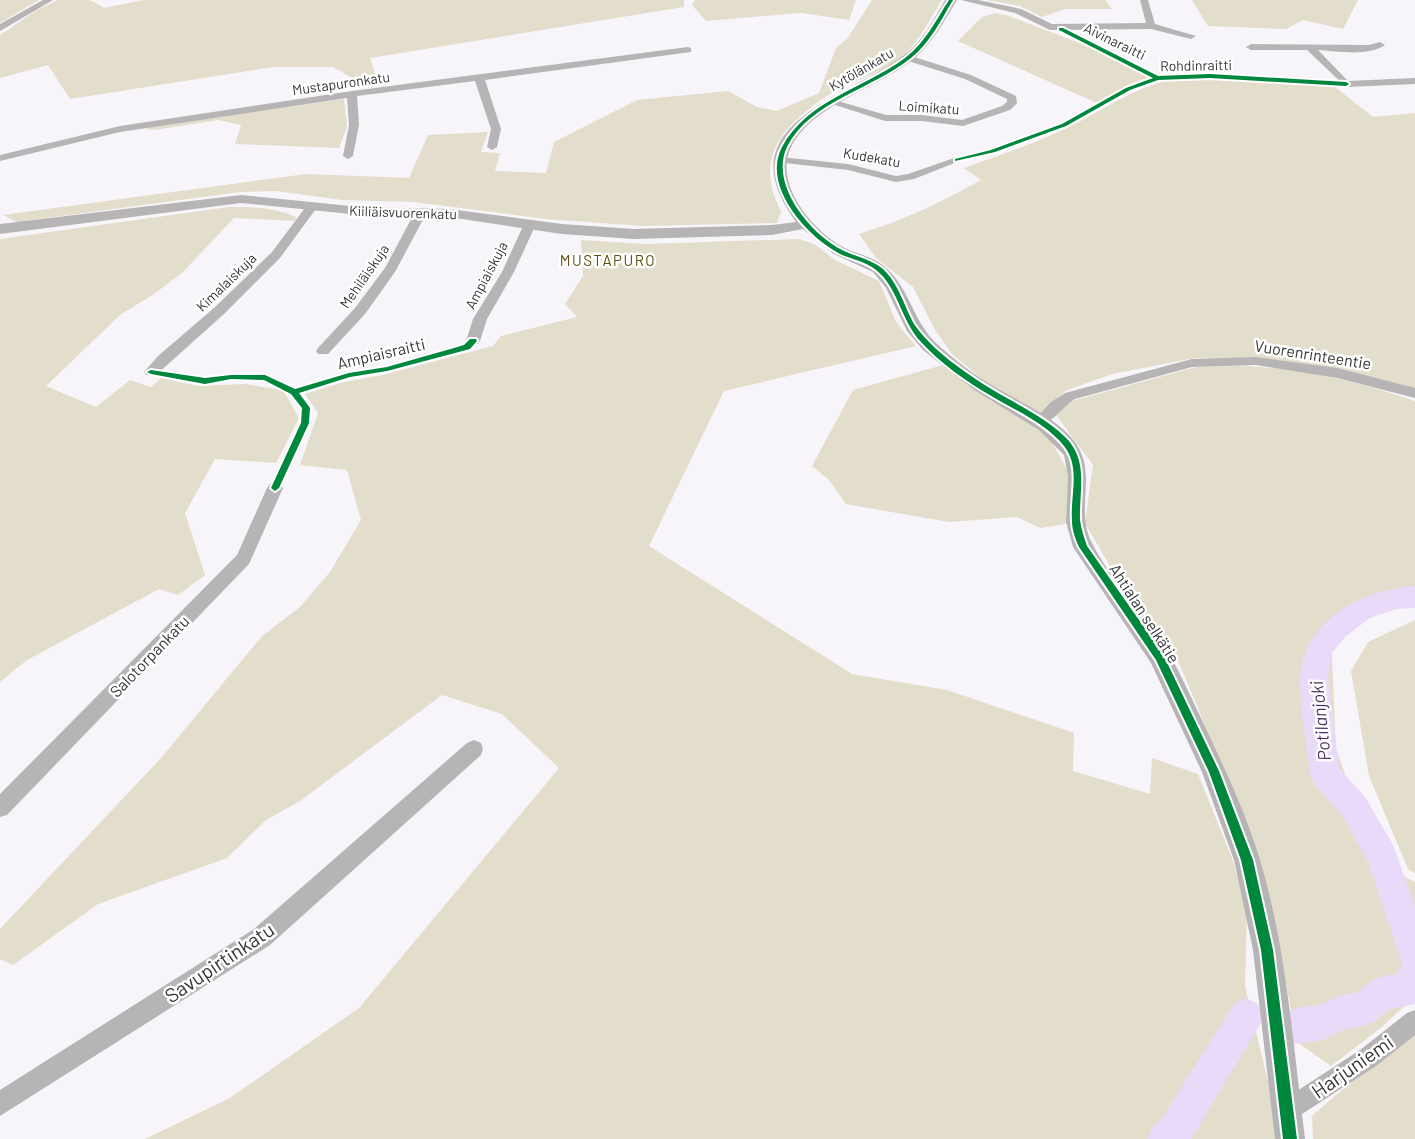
<svg xmlns="http://www.w3.org/2000/svg" width="1415" height="1139" viewBox="0 0 1415 1139" font-family="Barlow,sans-serif">
	<style>
		.green { fill: #e3ddcb }
		.lines { fill: none; stroke-linecap: round; stroke-linejoin: round }
		.river { fill: #eadaf9; fill-rule: evenodd }
		.minor { fill: #b6b4b5; fill-rule: evenodd }
		.tertiary { fill: #b6b4b5; fill-rule: evenodd }
		.cycleway-casing { stroke: #fff; stroke-width: 4 }
		.cycleway { fill: #00873e; fill-rule: evenodd }
		.labels { text-anchor: middle; dominant-baseline: central; stroke-width: 5; stroke-linejoin: round; paint-order: stroke }
		.far-street-label { font-size: 14px; fill: #363537; stroke: #fff }
		.far-neighbourhood-label { font-size: 15px; letter-spacing: 1.5px; fill: #5c4e0f; stroke: #fff }
		.street-label { font-size: 16px; fill: #363537; stroke: #fff }
		.water-label { font-size: 18px; font-style: italic; fill: #4e3064; stroke: #fff }
		.near-street-label { font-size: 20px; fill: #363537; stroke: #fff }
	</style>
	<rect width="100%" height="100%" fill="#f7f5f9"/>
	<path class="green" d="M 0,0 L 39,0 L 0,23 Z
		M 58,0 L 90,0 L 104,8 L 144,0 L 684,0 L 684,7 L 370,58 L 378,83 L 363,84 L 333,67 L 273,67 L 70,99 L 48,65 L 0,78 L 0,35 L 37,10 Z
		M 695,0 L 856,0 L 849,20 L 801,13 L 706,21 L 692,5 Z
		M 872,0 L 942,0 C 929,20 918,45 898,60 C 878,75 850,81 828,95 C 784,125 752,157 781,211 L 777,223 L 642,226 L 546,219 L 414,202 L 342,200 L 276,191 L 240,192 L 17,222 L 3,215 L 306,174 L 409,178 L 428,135 L 488,132 L 481,152 L 500,153 L 495,171 L 546,173 L 554,142 L 637,100 L 728,91 L 757,107 L 777,111 L 819,93 L 836,48 L 847,39 Z
		M 986,0 L 1105,0 L 1112,9 L 1065,9 L 1042,17 L 1020,6 Z
		M 1192,0 L 1358,0 L 1343,29 L 1303,20 L 1286,29 L 1208,26 Z
		M 995,13 L 1006,15 L 1100,51 L 1149,77 L 1116,91 L 1099,104 L 958,41 L 982,17 Z
		M 1179,78 L 1210,78 L 1335,87 L 1373,117 L 1415,113 L 1415,395 L 1261,359 L 1195,358 L 1112,374 L 1065,391 L 1040,414 L 987,383 L 951,353 L 934,328 L 913,287 L 876,258 L 859,234 C 902,221 942,202 981,180 L 964,168 C 999,155 1037,143 1071,126 C 1107,108 1138,85 1179,78 Z
		M 344,99 L 347,127 L 339,148 L 235,144 L 241,125 L 218,120 L 155,130 L 147,129 L 148,127 Z
		M 229,207 C 252,207 275,207 296,217 L 295,221 L 234,218 L 182,273 L 154,294 L 120,315 L 46,386 L 96,407 L 130,380 L 151,387 L 161,378 L 199,386 L 244,384 L 283,390 L 299,418 L 276,463 L 215,459 L 185,513 L 205,575 L 178,595 L 159,589 L 27,660 L 0,682 L 0,239 Z
		M 798,239 L 814,244 L 835,260 L 879,281 L 896,322 L 916,346 L 724,391 L 649,546 L 852,674 L 947,690 L 1074,733 L 1073,771 L 1150,794 L 1152,758 L 1198,774 L 1232,858 L 1247,913 L 1245,986 L 1279,1127 L 1280,1139 L 145,1139 L 230,1098 L 359,1008 L 559,768 L 502,714 L 442,695 L 300,801 L 266,820 L 227,858 L 98,904 L 13,965 L 0,959 L 0,929 L 161,758 L 262,636 L 300,607 L 330,572 L 361,520 L 347,470 L 300,465 L 318,413 L 305,394 L 340,383 L 382,375 L 493,346 L 501,336 L 577,317 L 565,304 L 583,276 L 581,240 L 646,244 Z
		M 943,365 L 1046,432 L 1068,471 L 1066,524 L 1040,528 L 1017,517 L 949,522 L 846,504 L 829,480 L 812,466 L 853,390 Z
		M 1196,367 C 1217,367 1239,365 1261,367 C 1314,371 1365,384 1415,401 L 1415,595 L 1331,633 L 1336,749 L 1354,799 L 1390,869 L 1415,882 L 1415,996 L 1382,1027 L 1331,1066 L 1297,1042 L 1271,902 L 1198,708 L 1175,654 L 1111,568 L 1085,523 L 1093,465 L 1056,415 L 1072,401 Z
		M 1415,620 L 1415,873 L 1408,869 L 1369,776 L 1351,671 L 1368,642 Z
		M 1415,1034 L 1415,1139 L 1313,1139 L 1312,1116 L 1365,1070 Z"/>
	<g class="lines">
		<path class="river" d="M 1415,586 L 1415,608 L 1396,609 L 1370,618 L 1346,636 L 1332,653 L 1328,678 L 1339,768 L 1365,797 L 1393,845 L 1415,906 L 1415,1004 L 1390,1009 L 1375,1021 L 1363,1026 L 1345,1029 L 1323,1040 L 1296,1044 L 1284,1038 L 1278,1026 L 1284,1014 L 1296,1008 L 1319,1005 L 1341,995 L 1356,993 L 1371,981 L 1383,976 L 1397,974 L 1402,964 L 1368,862 L 1343,817 L 1314,784 L 1310,774 C 1307,746 1299,705 1300,678 C 1303,620 1363,589 1415,586 Z
			M 1246,998 L 1258,1004 L 1264,1016 L 1258,1028 L 1191,1139 L 1147,1139 L 1153,1126 L 1160,1121 L 1234,1004 Z"/>
		<path class="minor" d="M 43,0 L 53,0 L 0,31 L 0,24 Z
			M 961,0 L 978,0 L 1021,9 L 1052,24 L 1146,23 L 1140,0 L 1148,0 L 1155,24 L 1196,36 L 1191,39 L 1151,29 L 1050,30 L 1015,13 Z
			M 1380,42 L 1385,45 C 1368,57 1337,51 1318,50 L 1348,81 L 1415,78 L 1415,84 L 1346,87 L 1307,50 L 1251,50 L 1246,47 L 1251,44 L 1369,45 Z
			M 688,47 L 691,48 L 691,52 L 485,80 L 501,129 L 497,147 L 492,150 L 487,147 L 491,129 L 475,81 L 357,96 L 359,125 L 353,156 L 348,159 L 343,156 L 349,125 L 347,98 L 120,132 L 0,161 L 0,155 L 120,126 L 352,91 Z
			M 905,56 L 911,56 L 971,75 L 1016,96 L 1017,103 L 1010,110 L 963,126 L 922,121 L 885,121 L 826,102 L 831,99 L 886,115 L 922,115 L 962,120 L 1002,106 L 1007,102 L 1007,99 L 965,79 L 905,60 Z
			M 780,157 L 848,164 L 896,176 L 908,174 L 957,157 L 962,160 L 914,179 L 896,182 L 848,170 L 776,162 L 776,158 Z
			M 312,203 L 318,206 L 280,258 L 224,314 L 156,375 L 146,375 L 144,372 L 158,356 L 214,308 L 272,252 L 308,204 Z
			M 421,209 L 427,212 L 395,272 L 365,314 L 328,354 L 318,354 L 316,351 L 318,348 L 355,308 L 385,268 L 415,212 Z
			M 530,220 L 536,224 L 514,272 L 487,319 L 480,341 L 478,344 L 468,344 L 466,341 L 473,319 L 502,272 L 524,224 Z
			M 1256,357 L 1337,368 L 1415,388 L 1415,398 L 1337,378 L 1256,365 L 1192,367 L 1075,399 C 1064,406 1050,424 1039,427 L 1032,422 L 1051,402 L 1065,393 L 1192,359 Z
			M 275,482 L 280,484 L 283,488 L 249,564 L 7,815 L 0,817 L 0,794 L 237,555 L 267,488 L 270,484 Z
			M 474,740 L 481,743 L 483,749 L 481,755 L 270,945 L 0,1116 L 0,1090 L 254,929 L 467,743 Z
			M 1415,1010 L 1415,1035 L 1376,1066 L 1296,1118 L 1288,1122 L 1280,1118 L 1276,1110 L 1280,1102 L 1360,1050 L 1407,1013 Z"/>
		<path class="tertiary" d="M 945,0 L 957,0 C 945,20 933,42 916,57 C 881,88 795,109 787,161 C 782,195 819,236 847,249 C 860,255 874,257 885,267 C 909,287 913,321 936,343 C 954,360 976,376 998,389 C 1022,403 1050,415 1069,435 C 1102,469 1073,506 1092,543 C 1110,580 1148,615 1169,653 C 1180,673 1190,695 1200,716 C 1222,763 1245,810 1260,860 C 1287,950 1293,1046 1305,1139 L 1275,1139 L 1253,950 L 1234,860 L 1202,772 L 1151,663 L 1073,547 L 1066,522 L 1068,476 L 1064,455 L 1039,430 L 976,391 L 923,350 L 907,331 L 886,288 L 873,272 L 834,254 L 803,229 L 772,235 L 634,239 L 562,234 L 449,217 L 360,215 L 241,203 L 0,234 L 0,224 L 241,195 L 360,207 L 449,209 L 562,224 L 634,229 L 772,225 L 796,222 C 723,123 846,100 904,55 C 923,41 934,19 945,0 Z"/>
		<g class="cycleway-casing">
			<path id="cycleway" d="M 949,0 L 953,0 C 941,20 930,43 911,58 C 873,89 810,101 787,147 C 769,185 811,234 842,250 C 856,257 871,259 883,269 C 899,284 904,306 914,324 C 920,333 928,341 935,348 C 954,365 976,380 998,393 C 1022,407 1050,420 1069,441 C 1088,464 1079,492 1080,520 C 1081,529 1084,537 1087,546 L 1163,654 L 1219,771 L 1253,860 L 1273,950 L 1297,1139 L 1283,1139 L 1261,950 L 1241,860 L 1209,772 L 1156,660 L 1079,547 C 1075,538 1072,530 1072,521 C 1070,496 1081,467 1064,446 C 1046,424 1017,411 993,397 C 967,382 941,364 921,342 C 901,321 898,287 876,270 C 864,260 847,259 835,251 C 804,233 762,185 782,147 C 807,100 865,88 905,58 C 925,43 936,20 949,0 Z
				M 1059,28 L 1063,28 L 1158,76 L 1210,74 L 1346,82 L 1349,84 L 1346,86 L 1210,78 L 1158,80 L 1130,90 L 1066,126 L 995,152 L 955,161 L 955,159 L 991,150 L 1062,124 L 1126,88 L 1153,78 L 1059,30 Z
				M 470,339 L 476,339 L 477,341 L 470,349 L 387,371 L 350,377 L 299,393 L 310,408 L 309,423 L 279,488 L 275,491 L 271,488 L 301,423 L 302,408 L 291,394 L 264,380 L 231,379 L 205,384 L 151,374 L 147,372 L 151,370 L 205,378 L 231,375 L 265,375 L 295,389 L 349,373 L 387,367 L 454,348 L 464,345 Z"/>
		</g>
		<use href="#cycleway" class="cycleway"/>
	</g>
	<g class="labels">
		<g class="far-street-label">
			<text transform="translate(1115 41) rotate(26)">Aivinaraitti</text>
			<text transform="translate(1196 65) rotate(-1)">Rohdinraitti</text>
			<text transform="translate(861 69) rotate(-30)">Kytölänkatu</text>
			<text transform="translate(341 83) rotate(-8)">Mustapuronkatu</text>
			<text transform="translate(929 107) rotate(4)">Loimikatu</text>
			<text transform="translate(872 157) rotate(10)">Kudekatu</text>
			<text transform="translate(403 212) rotate(2)">Kiiliäisvuorenkatu</text>
			<text transform="translate(486 275) rotate(-62)">Ampiaiskuja</text>
			<text transform="translate(364 276) rotate(-55)">Mehiläiskuja</text>
			<text transform="translate(226 282) rotate(-44)">Kimalaiskuja</text>
		</g>
		<g class="far-neighbourhood-label">
			<text x="608" y="260">MUSTAPURO</text>
		</g>
		<g class="street-label">
			<text transform="translate(381 353) rotate(-13)">Ampiaisraitti</text>
			<text transform="translate(1313 354) rotate(9)">Vuorenrinteentie</text>
			<text transform="translate(1145 613) rotate(57)">Ahtialan selkätie</text>
			<text transform="translate(149 656) rotate(-46)">Salotorpankatu</text>
		</g>
		<g class="water-label">
			<text transform="translate(1320 721) rotate(-96)">Potilanjoki</text>
		</g>
		<g class="near-street-label">
			<text transform="translate(219 962) rotate(-34)">Savupirtinkatu</text>
			<text transform="translate(1352 1066) rotate(-35)">Harjuniemi</text>
		</g>
	</g>
</svg>
